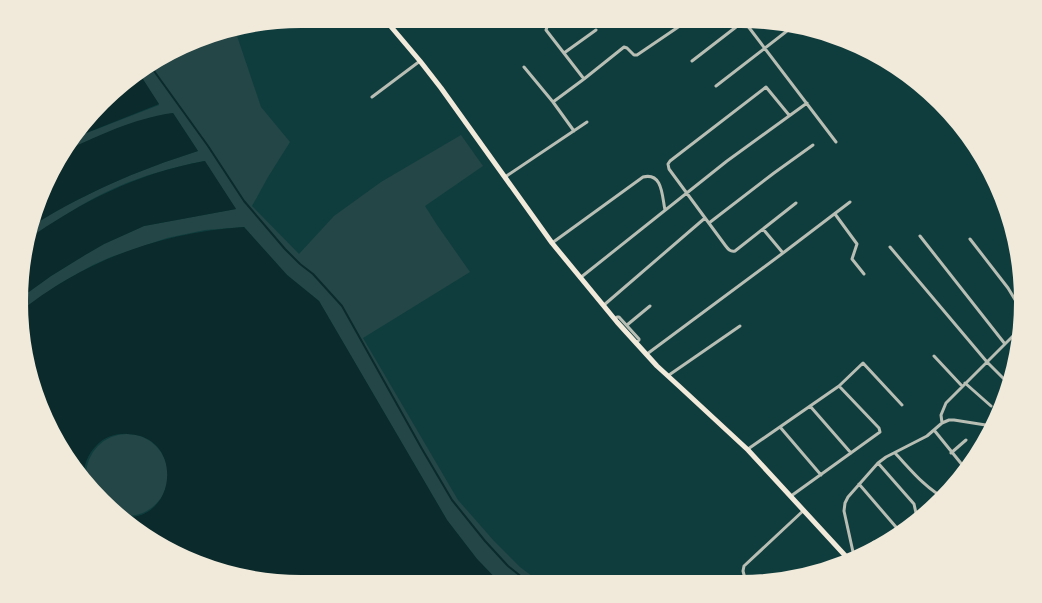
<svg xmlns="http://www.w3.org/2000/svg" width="1042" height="603" viewBox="0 0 1042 603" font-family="'Golos Text',sans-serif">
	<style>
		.green { fill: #244646 }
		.water { fill: #0a2a2b }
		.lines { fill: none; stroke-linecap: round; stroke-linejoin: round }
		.stream { stroke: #0a2a2b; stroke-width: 2 }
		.minor { stroke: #b8beb3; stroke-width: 3 }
		.secondary { stroke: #f1e9da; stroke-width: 5 }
		.rim { fill: none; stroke: #f1e9da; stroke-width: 6 }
	</style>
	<rect width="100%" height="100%" fill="#0f3d3e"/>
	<path class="green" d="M 234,27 L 261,107 L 290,142 L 268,177 L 252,206 L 299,254 L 334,216 L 381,182 L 461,135 L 483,166 L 425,206 L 437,225 L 470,272 L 363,338 L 458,500 L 494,541 L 520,567 L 545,586 L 503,586 L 477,559 L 447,520 L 319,301 L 287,275 L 244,227 L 205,230 L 167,238 L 111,257 L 93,265 L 59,284 L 17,314 L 19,299 L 51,276 L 85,255 L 104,244 L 144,226 L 236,209 L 204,161 C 174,167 144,175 115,188 C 83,202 54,222 25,241 L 26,230 C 79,195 138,170 198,151 L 173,113 L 131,124 L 83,143 L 59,154 L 66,141 L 159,105 L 137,70 L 210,31 Z
		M86 475a41 41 0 1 1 82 0a41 41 0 1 1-82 0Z"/>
	<path class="water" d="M 137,70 L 159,104 L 66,141 L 128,75 Z
		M 173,113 L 198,151 C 138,170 79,195 26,230 L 59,154 C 95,137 134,118 173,113 Z
		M 205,161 L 236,209 L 144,226 L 104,244 L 85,255 L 51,276 L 19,299 L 25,241 C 83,201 135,174 205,161 Z
		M 244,227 L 287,275 L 319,301 L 447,520 L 477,559 L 503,586 L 283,586 L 210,572 L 143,539 L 118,516 C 176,528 187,436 128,434 C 116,433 104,437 96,446 C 85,457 81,473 86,488 L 38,410 L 17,320 L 17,314 C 84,260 159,233 244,227 Z"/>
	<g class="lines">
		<path class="stream" d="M 149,64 L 208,146 L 244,201 L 285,249 L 300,264 L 313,274 L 342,306 L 422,449 L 452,500 L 485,541 L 508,566 L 533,586"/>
		<path class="minor" d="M 561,17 L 547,27 L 546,30 L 584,79
			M 744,21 L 836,142
			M 564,53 L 596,30
			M 692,61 L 749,17
			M 524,67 L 553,102 L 574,131
			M 716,86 L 796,24
			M 372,97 L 420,61
			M 553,102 L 584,79 L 624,47 L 627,48 L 634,55 L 637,55 L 693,17
			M 789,115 L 766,87 L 670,161 L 668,164 L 669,169 L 725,245 C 728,249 730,252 735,251 L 796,203
			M 505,177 L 587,122
			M 835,214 L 857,244 L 852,259 L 864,274
			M 709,223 L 774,173 L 813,145
			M 763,229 L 783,253 L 850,202
			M 920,236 L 1005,344
			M 970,239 L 1008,288 L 1020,308
			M 552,243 L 643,177 C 663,172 662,197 665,210
			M 890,247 L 987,362 L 1009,384
			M 580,278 L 727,161 L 807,103
			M 604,305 L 705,218
			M 615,319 L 617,317 L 619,317 L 639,339 L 639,340 L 636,343
			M 627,325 L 650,306
			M 647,354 L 783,253
			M 934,356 L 962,386
			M 669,375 L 740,326
			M 965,383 L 991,406
			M 810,406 L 851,453
			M 942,423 L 941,415 L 946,403 L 1020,329
			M 780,427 L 821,475
			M 934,430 L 968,472
			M 748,449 L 839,386 L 863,363 L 902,405
			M 895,453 C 911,470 925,488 946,499
			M 951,453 L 966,440
			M 878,463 L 914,504 L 916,513 L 921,519
			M 859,484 L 902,534
			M 791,496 L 880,432 L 879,428 L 839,386
			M 854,559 L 874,542
			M 855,561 L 844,511 L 845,503 L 848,497 L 878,463 L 886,457 L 927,436 L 942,423 L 949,420 L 954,420 L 992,426
			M 747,586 L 743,571 L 744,566 L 804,510"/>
		<path class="secondary" d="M 382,16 L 420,61 L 441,88 L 552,243 L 617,322 L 657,366 L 680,387 L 748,450 L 852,563"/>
	</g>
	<path d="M0 0H1042V603H0ZM301 25H741A276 276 0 0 1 1017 301V302A276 276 0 0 1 741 578H301A276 276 0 0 1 25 302V301A276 276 0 0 1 301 25Z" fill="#f1e9da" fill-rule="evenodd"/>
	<path class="rim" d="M301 25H741A276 276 0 0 1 1017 301V302A276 276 0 0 1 741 578H301A276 276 0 0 1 25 302V301A276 276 0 0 1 301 25Z"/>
</svg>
